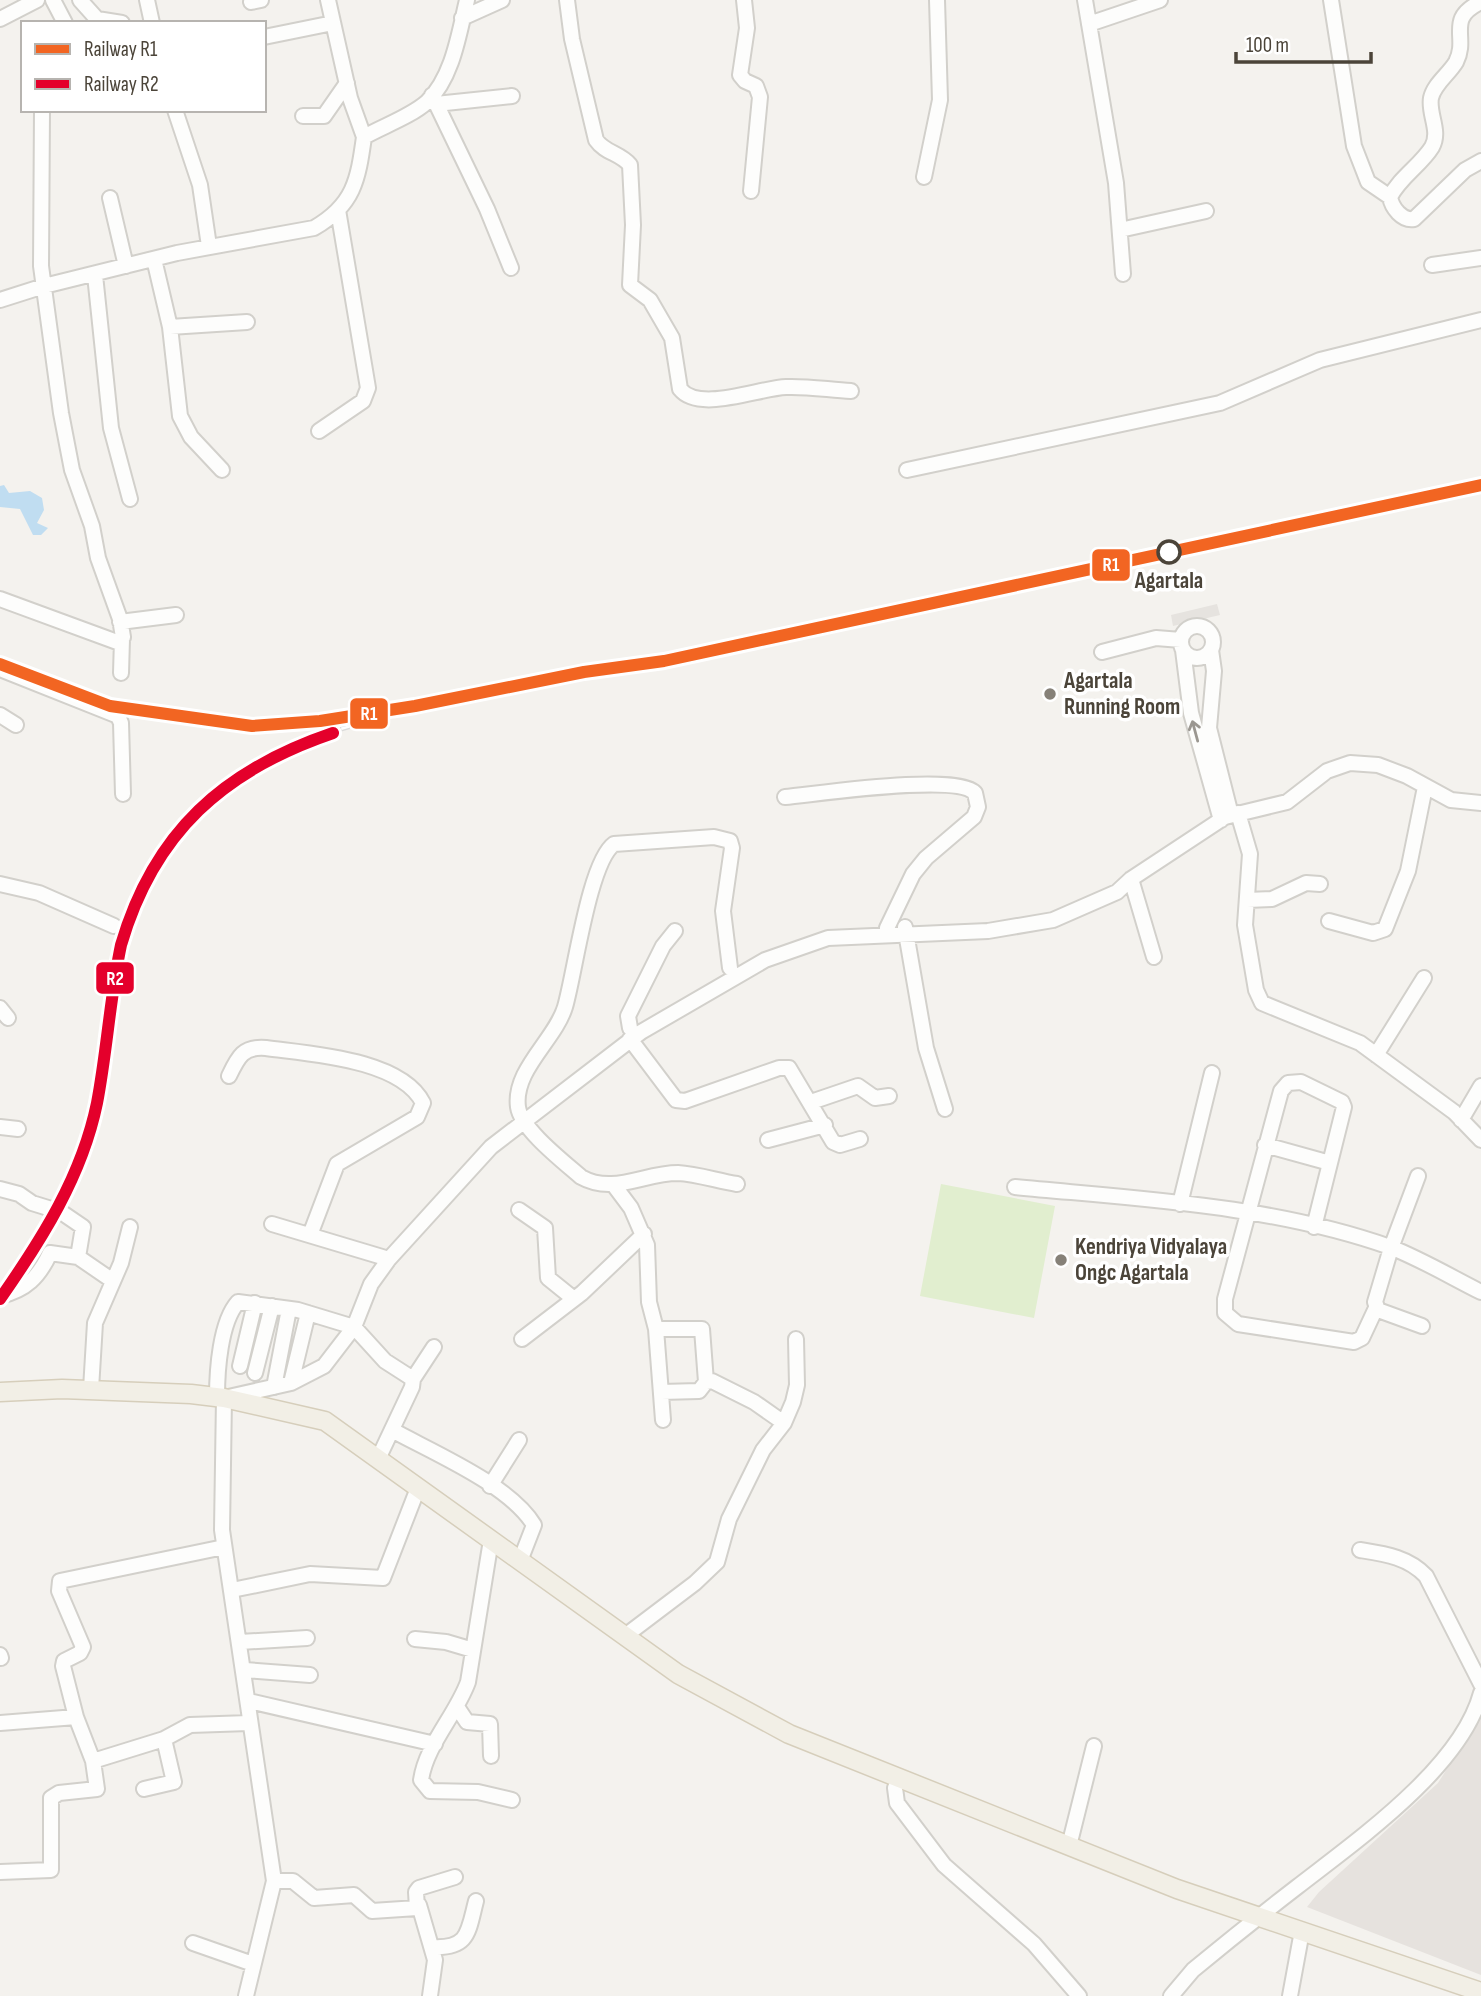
<svg xmlns="http://www.w3.org/2000/svg" width="1481" height="1996" viewBox="0 0 1481 1996" font-family="'Sofia Sans Condensed',sans-serif">
	<style>
		.industrial { fill: #e6e2de }
		.green { fill: #e1eecf }
		.parking { fill: #e6e3df }
		.water { fill: #c0ddf1 }
		.lines { fill: none; stroke-linecap: round; stroke-linejoin: round }
		.minor-casing { stroke: #d2d0cb; stroke-width: 18 }
		.major-casing { stroke: #d6cebb; stroke-width: 21 }
		.minor { stroke: #fdfdfc; stroke-width: 14 }
		.major { stroke: #f2efe6; stroke-width: 18 }
		.rail-casing { stroke: #dbdbda; stroke-width: 5 }
		.rail { stroke: #fff; stroke-width: 2.5; stroke-dasharray: 8; stroke-linecap: butt }
		.rail-1-casing { stroke: #fff; stroke-width: 18 }
		.rail-2-casing { stroke: #fff; stroke-width: 18 }
		.rail-1 { stroke: #f26522; stroke-width: 12 }
		.rail-2 { stroke: #e4002b; stroke-width: 12 }
		.oneway { stroke: #9b9791 }
		.stop-dot { fill: #fff; stroke: #4b4439; stroke-width: 3.5 }
		.poi-dot { fill: #868178; stroke: #fff; stroke-width: 2.5 }
		.labels { text-anchor: middle; dominant-baseline: central; stroke-width: 7; stroke-linejoin: round; paint-order: stroke }
		.stop-label { font-size: 23px; font-weight: bold; fill: #4b4439; stroke: #fff }
		.poi-label { font-size: 23px; font-weight: bold; fill: #4b4439; stroke: #fff; text-anchor: start }
		.line-badge { stroke: #fff; stroke-width: 2.5 }
		.badge-label { font-size: 19px; text-anchor: middle; font-weight: bold; fill: #fff }
	</style>
	<rect width="100%" height="100%" fill="#f4f2ee"/>
	<path class="industrial" d="M 1481,1715 L 1481,1975 L 1307,1907 L 1319,1892 L 1438,1783 Z"/>
	<path class="green" d="M 941,1184 L 1055,1206 L 1034,1318 L 920,1296 Z"/>
	<path class="parking" d="M 1217,604 L 1220,615 L 1173,626 L 1171,615 Z"/>
	<path class="water" d="M 4,485 L 9,493 L 30,491 L 42,498 L 44,510 L 37,523 L 48,528 L 41,535 L 33,535 L 20,509 L 0,507 L 0,486 Z"/>
	<g class="lines">
		<g class="minor-casing">
			<path id="minor" d="M 53,0 L 65,23
				M 80,0 L 97,19 L 122,23
				M 147,0 L 152,23
				M 328,0 L 350,98 L 364,137
				M 567,0 L 572,39 L 596,140 C 605,153 620,153 630,165 L 633,225 L 630,285 L 650,300 L 672,338 L 680,389 C 699,413 759,388 786,387 C 807,386 830,390 851,391
				M 744,0 L 747,28 L 740,75 L 745,81 L 756,86 L 760,97 L 751,191
				M 1085,0 L 1116,183 L 1123,274
				M 1331,0 L 1354,146 L 1368,182 L 1390,197
				M 251,2 L 261,0
				M 1481,2 C 1445,19 1469,37 1456,62 C 1449,74 1434,84 1431,98 C 1428,114 1441,131 1432,147 C 1421,165 1400,177 1390,197 C 1392,208 1402,221 1414,219 L 1465,170 L 1481,161
				M 462,18 L 502,0
				M 0,19 L 37,0
				M 1089,24 L 1160,0
				M 264,37 L 333,23
				M 432,95 L 487,209 L 511,268
				M 436,104 L 512,96
				M 175,110 L 200,185 L 209,246
				M 303,116 L 324,116 L 347,83
				M 924,177 L 940,100 L 937,0
				M 110,198 L 126,266
				M 1120,230 L 1206,211
				M 154,259 L 170,327 L 180,416 L 191,437 L 222,470
				M 1432,265 L 1481,258
				M 95,275 L 111,428 L 130,499
				M 0,300 L 44,286 L 177,253 L 314,228 C 354,205 358,180 364,137 C 383,126 410,117 427,102 C 453,77 459,33 467,0
				M 170,327 L 247,322
				M 319,431 L 363,401 L 368,388 L 338,210
				M 907,470 L 1220,403 L 1320,360 L 1481,320
				M 0,599 L 117,642 L 123,637 L 120,619 L 98,558 L 92,526 L 72,470 L 61,413 L 41,266 L 42,110
				M 120,622 L 176,615
				M1181 642a16 16 0 1 1 32 0a16 16 0 1 1-32 0Z
				M 1183,650 L 1191,713 L 1221,820
				M 1211,650 L 1214,671 L 1209,728 L 1231,815
				M 1102,652 L 1156,638 L 1181,640
				M 0,669 L 118,716 L 121,723 L 123,794
				M 121,673 L 122,639
				M 0,715 L 16,725
				M 785,797 C 818,794 956,773 975,793 L 978,807 L 974,817 L 926,858 L 913,874 L 887,928
				M 1238,813 L 1250,854 L 1245,925 L 1256,990 L 1262,1003 L 1360,1043 L 1454,1112 L 1481,1140
				M 1131,879 L 1154,957
				M 0,884 L 39,893 L 114,926
				M 1247,900 L 1272,899 L 1306,883 L 1320,884
				M 1329,921 L 1373,933 L 1385,929 L 1408,871 L 1425,787
				M 905,927 L 926,1048 L 945,1109
				M 730,968 L 723,911 L 732,848 L 730,841 L 714,837 L 614,844 C 589,862 575,973 565,1007 C 555,1040 513,1070 518,1107 C 521,1129 564,1162 581,1177 C 613,1195 644,1173 678,1173 C 697,1174 718,1181 737,1184
				M 0,1008 L 8,1018
				M 630,1028 L 628,1016 L 663,946 L 675,931
				M 630,1039 L 676,1100 L 685,1101 L 779,1068 L 789,1068 L 833,1142 L 840,1145 L 860,1139
				M 1376,1055 L 1424,978
				M 229,1076 C 238,1057 243,1046 266,1048 C 310,1054 401,1059 423,1103 L 417,1117 L 337,1164 L 310,1235
				M 811,1102 L 858,1086 L 875,1098 L 889,1096
				M 1461,1120 L 1481,1086
				M 0,1127 L 18,1129
				M 768,1140 L 825,1125
				M 1265,1145 L 1330,1163 L 1314,1227
				M 1330,1163 L 1344,1107 L 1342,1102 L 1301,1082 L 1288,1083 L 1281,1091 L 1225,1299 L 1225,1313 L 1238,1324 L 1354,1342 L 1362,1338 L 1376,1308
				M 1418,1176 L 1391,1248 L 1375,1302 L 1378,1310 L 1422,1326
				M 613,1184 L 631,1208 L 647,1245 L 649,1302 L 656,1329 L 663,1420
				M 1015,1187 C 1140,1199 1271,1205 1390,1247 C 1421,1259 1451,1277 1481,1292
				M 0,1189 L 19,1194 L 32,1203 L 61,1212 L 83,1227 L 78,1257 L 113,1281
				M 1180,1204 L 1212,1073
				M 519,1210 L 545,1228 L 548,1278 L 574,1299
				M 272,1224 L 389,1259
				M 0,1296 C 26,1290 39,1277 50,1253 L 78,1257
				M 656,1329 L 702,1329 L 706,1382
				M 522,1339 L 582,1293 L 644,1234
				M 240,1366 L 255,1303
				M 255,1373 L 272,1306
				M 413,1379 L 434,1347
				M 291,1383 L 308,1313
				M 274,1387 L 289,1309
				M 91,1389 L 95,1323 L 121,1263 L 130,1227
				M 661,1392 L 699,1391 L 706,1382 L 712,1381 L 754,1402 L 784,1423
				M 217,1397 C 217,1371 220,1322 238,1302 L 298,1310 L 354,1327 L 385,1361 L 413,1379 L 412,1387 L 378,1459
				M 392,1430 C 434,1453 510,1485 534,1525 L 520,1561
				M 490,1486 L 519,1440
				M 491,1540 L 468,1682 C 456,1715 426,1745 421,1780 L 430,1791 L 478,1792 L 512,1800
				M 224,1547 L 60,1581 L 59,1591 L 83,1647 L 80,1653 L 64,1661 L 63,1666 L 76,1717 L 93,1761 L 164,1739 L 190,1725 L 249,1723
				M 1360,1550 C 1385,1554 1408,1557 1426,1576 L 1481,1684
				M 232,1590 L 310,1574 L 383,1578 L 418,1488
				M 625,1636 L 695,1583 L 717,1562 L 729,1519 L 763,1450 L 784,1423 L 793,1402 L 797,1385 L 796,1339
				M 415,1639 L 446,1642 L 473,1650
				M 240,1642 L 307,1638
				M 0,1655 L 1,1658
				M 245,1670 L 310,1675
				M 249,1701 L 435,1744
				M 457,1707 L 467,1722 L 490,1724 L 491,1756
				M 0,1723 L 76,1717
				M 900,1778 L 895,1788 L 897,1803 L 944,1865 L 1034,1944 L 1079,1996
				M 144,1789 L 174,1782 L 164,1739
				M 1069,1846 L 1094,1746
				M 0,1872 L 51,1870 L 51,1798 L 59,1793 L 97,1789 L 93,1761
				M 274,1881 L 293,1881 L 314,1898 L 354,1895 L 372,1911 L 417,1908 L 416,1892 L 419,1888 L 455,1877
				M 419,1905 L 435,1960 L 430,1996
				M 193,1943 L 253,1964
				M 432,1947 C 469,1949 468,1932 476,1901
				M 246,1996 L 274,1881 L 222,1530 L 224,1398 L 291,1383 L 324,1366 L 354,1327 L 371,1284 L 389,1259 L 491,1147 L 641,1032 L 765,960 L 828,938 L 988,931 L 1053,920 L 1117,892 L 1131,879 L 1225,817 L 1287,802 L 1327,771 L 1350,763 L 1378,765 L 1407,776 L 1451,800 L 1481,803
				M 1171,1996 L 1193,1970 C 1227,1942 1262,1914 1297,1887 C 1356,1841 1461,1768 1481,1693
				M 1290,1996 L 1302,1931"/>
		</g>
		<g class="major-casing">
			<path id="major" d="M 0,1392 L 62,1389 L 191,1394 L 224,1398 L 325,1421 L 678,1674 L 789,1734 L 1177,1889 L 1481,1992"/>
		</g>
		<use href="#minor" class="minor"/>
		<use href="#major" class="major"/>
		<g class="rail-casing">
			<path id="rail" d="M 1177,550 L 1481,485
				M 0,1299 C 42,1239 78,1178 96,1106 C 109,1055 109,1001 120,949 C 136,866 202,790 277,753 C 330,727 392,716 449,704 C 512,691 574,679 636,666"/>
		</g>
		<use href="#rail" class="rail"/>
		<g class="rail-1-casing">
			<path id="rail-1" d="M 0,664 L 110,706 L 252,726 L 320,721 L 415,706 L 584,672 L 664,661 L 1481,485"/>
		</g>
		<g class="rail-2-casing">
			<path id="rail-2" d="M 0,1299 C 42,1239 82,1176 97,1103 C 107,1051 110,997 121,945 C 154,832 224,770 333,733"/>
		</g>
		<use href="#rail-1" class="rail-1"/>
		<use href="#rail-2" class="rail-2"/>
	</g>
	<defs><path id="oneway-shaft" d="M-6 0H5M1.5-3L5.5 0L1.5 3" fill="none" stroke-width="1.6" stroke-linecap="round" stroke-linejoin="round" transform="scale(1.75)"/></defs>
	<use class="oneway" href="#oneway-shaft" transform="translate(1195 731) rotate(-105)"/>
	<circle class="stop-dot" cx="1169" cy="552" r="11"/>
	<g class="poi-dot">
		<circle cx="1050" cy="694" r="7"/>
		<circle cx="1061" cy="1260" r="7"/>
	</g>
	<g class="labels">
		<g class="stop-label">
			<text x="1169" y="581">Agartala</text>
		</g>
		<g class="poi-label">
			<text x="1064" y="681">Agartala<tspan x="1064" dy="26">Running Room</tspan></text>
			<text x="1075" y="1247">Kendriya Vidyalaya<tspan x="1075" dy="26">Ongc Agartala</tspan></text>
		</g>
	</g>
	<g class="line-badge">
		<rect x="1091" y="548" width="40" height="34" rx="7" fill="#f26522"/>
		<rect x="349" y="697" width="40" height="33" rx="7" fill="#f26522"/>
		<rect x="95" y="961" width="40" height="34" rx="7" fill="#e4002b"/>
	</g>
	<g class="badge-label">
		<text x="1111" y="571">R1</text>
		<text x="369" y="720">R1</text>
		<text x="115" y="985">R2</text>
	</g>
	<rect x="21" y="21" width="245" height="91" fill="#ffffff" stroke="#b7b4b0" stroke-width="2"/>
	<rect x="35" y="44" width="35" height="10" fill="#f26522" stroke="#b7b4b0" stroke-width="2"/>
	<text x="84" y="56" font-size="21" fill="#4b4439">Railway R1</text>
	<rect x="35" y="79" width="35" height="10" fill="#e4002b" stroke="#b7b4b0" stroke-width="2"/>
	<text x="84" y="91" font-size="21" fill="#4b4439">Railway R2</text>
	<path d="M1236 52v10h135v-10" fill="none" stroke="#4b4439" stroke-width="3.5"/>
	<text x="1246" y="52" font-size="21" fill="#4b4439" stroke="#ffffff" stroke-width="5" paint-order="stroke">100 m</text>
</svg>
